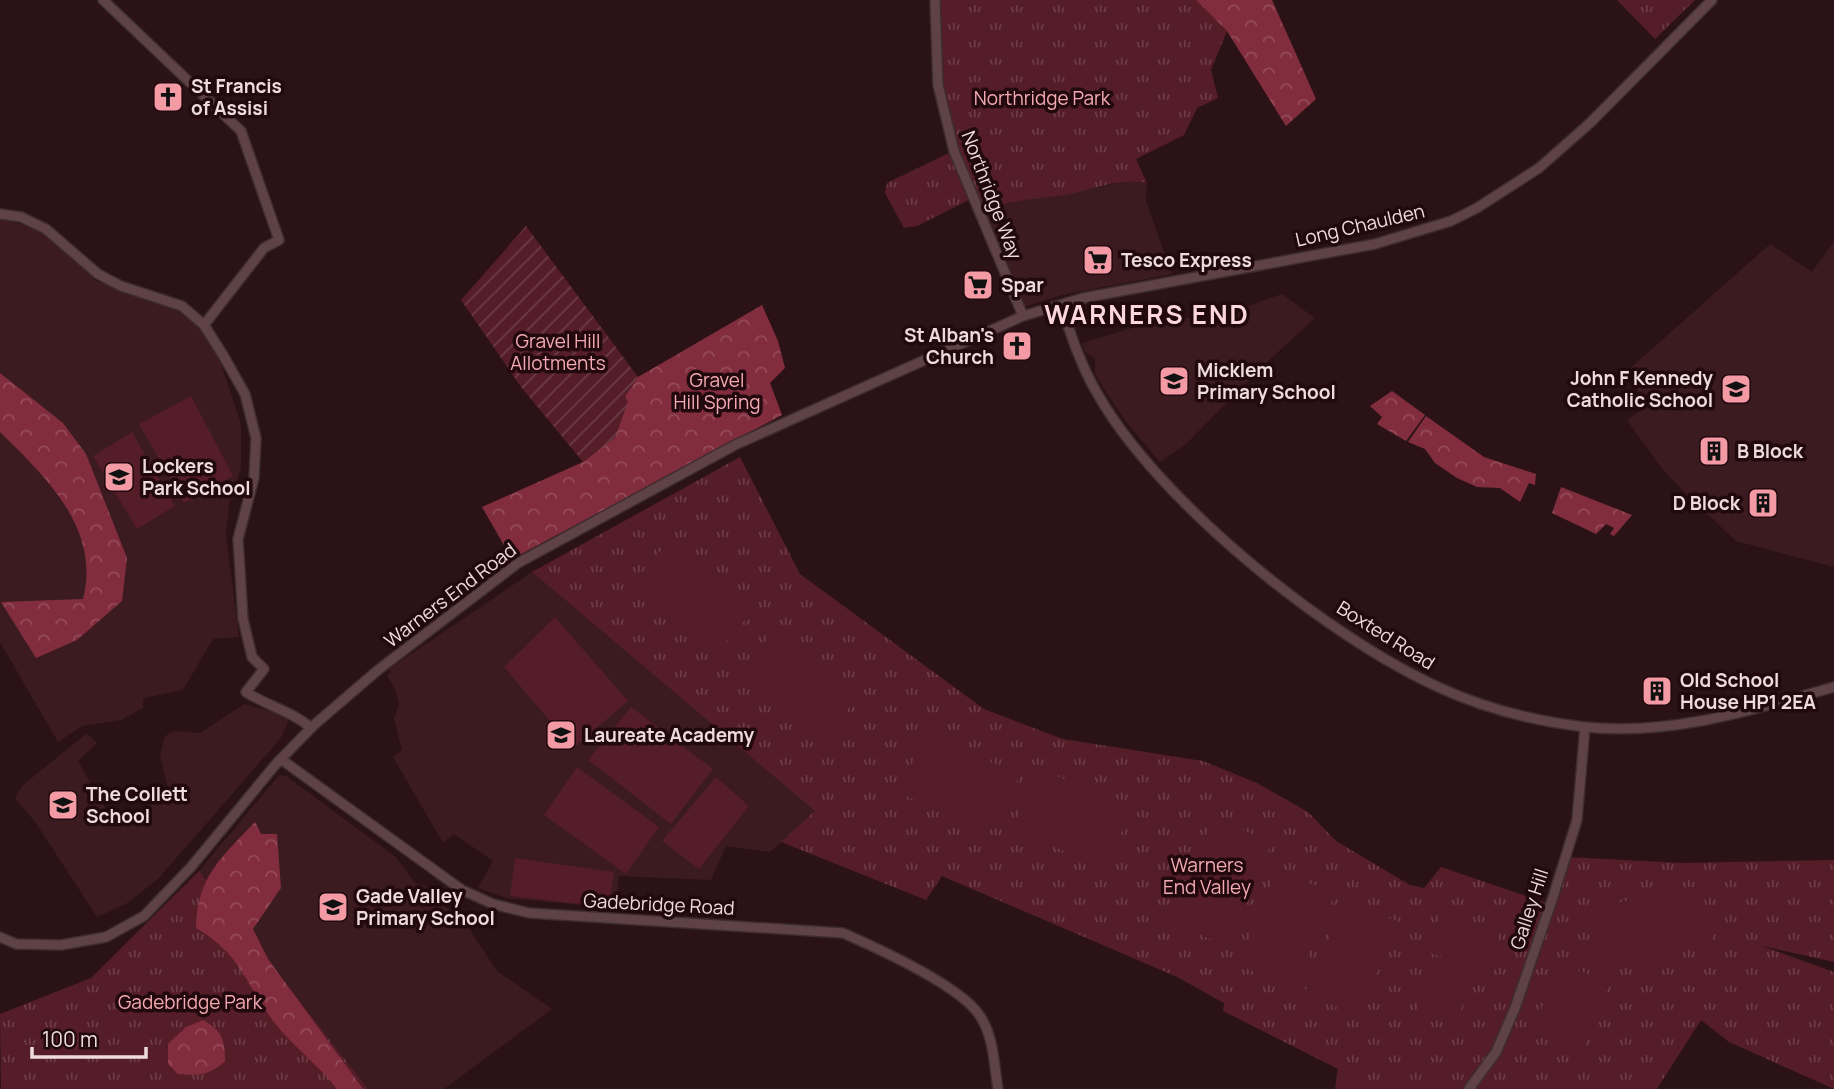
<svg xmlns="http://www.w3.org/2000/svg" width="1834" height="1089" viewBox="0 0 1834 1089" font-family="Manrope,sans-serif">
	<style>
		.built { fill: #3b1b20 }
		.grass { fill: url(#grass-tufts) }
		.forest { fill: url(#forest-crowns) }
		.garden { fill: url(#garden-furrows) }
		.pitch { fill: #541d28 }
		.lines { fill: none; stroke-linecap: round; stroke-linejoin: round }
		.minor-casing { stroke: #3e2d2f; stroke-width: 12 }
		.minor { stroke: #5f4245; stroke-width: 9 }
		.labels { text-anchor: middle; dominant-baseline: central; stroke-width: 7; stroke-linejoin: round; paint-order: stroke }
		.poi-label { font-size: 19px; font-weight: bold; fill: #eedbdd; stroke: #21090d; text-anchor: start }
		.park-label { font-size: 19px; fill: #f4aab2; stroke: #21090d }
		.street-label { font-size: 19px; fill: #eedbdd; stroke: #21090d }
		.district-label { font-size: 26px; font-weight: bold; letter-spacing: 2px; fill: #fbd7db; stroke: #21090d }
	</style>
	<defs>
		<pattern id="grass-tufts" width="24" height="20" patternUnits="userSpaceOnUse" patternTransform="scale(1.75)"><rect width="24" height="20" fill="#541d28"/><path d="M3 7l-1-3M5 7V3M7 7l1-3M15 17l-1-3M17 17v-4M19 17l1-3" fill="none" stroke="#6d3d47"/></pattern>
		<pattern id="forest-crowns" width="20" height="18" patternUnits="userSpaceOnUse" patternTransform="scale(1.75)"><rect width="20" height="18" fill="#822d3e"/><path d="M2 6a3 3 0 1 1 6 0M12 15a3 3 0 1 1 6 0" fill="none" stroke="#944b59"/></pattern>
		<pattern id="garden-furrows" width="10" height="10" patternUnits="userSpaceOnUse" patternTransform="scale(1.75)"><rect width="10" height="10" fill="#541d28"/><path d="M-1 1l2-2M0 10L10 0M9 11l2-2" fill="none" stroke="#6d3d47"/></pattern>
	</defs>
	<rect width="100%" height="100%" fill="#2b1216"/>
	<path class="built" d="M 1132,180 L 1147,183 L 1146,201 L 1172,274 L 1062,295 L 1023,307 L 983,210 L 1000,203 L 1068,194 Z
		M 0,217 L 49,235 L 96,281 L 161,302 L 188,317 L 214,343 L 241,424 L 241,469 L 229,504 L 226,535 L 239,637 L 213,639 L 183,690 L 143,698 L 143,708 L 121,720 L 82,726 L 58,742 L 0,642 Z
		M 1834,241 L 1834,567 L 1736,541 L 1685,493 L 1660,466 L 1627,420 L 1648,405 L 1626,372 L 1770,244 L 1812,272 Z
		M 1282,294 L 1315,318 L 1268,361 L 1185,445 L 1160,462 L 1127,423 L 1104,389 L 1095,373 L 1095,358 L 1085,352 L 1082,343 L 1135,327 L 1243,308 Z
		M 532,572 L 816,811 L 770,852 L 726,846 L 711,880 L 619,876 L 616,908 L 506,898 L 478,888 L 493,861 L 454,834 L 443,843 L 393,757 L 402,750 L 394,719 L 399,703 L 395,688 L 387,676 L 391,672 L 389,669 Z
		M 244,704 L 290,717 L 281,738 L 158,879 L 126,904 L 97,917 L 36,823 L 15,798 L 22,786 L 87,733 L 97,743 L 78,761 L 114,823 L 170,795 L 160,756 L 165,736 L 174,731 L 200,733 Z
		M 279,775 L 286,776 L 396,857 L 415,883 L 426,886 L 430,897 L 462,918 L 497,971 L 552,1009 L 444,1089 L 368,1089 L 199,871 Z"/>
	<path class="grass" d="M 935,0 L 1196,0 L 1227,31 L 1211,70 L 1218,98 L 1197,108 L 1184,135 L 1136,159 L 1147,183 C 1120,177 1092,190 1065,195 C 1037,199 1010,200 983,210 L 971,199 L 917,226 L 904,228 L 885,193 L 887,183 L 953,151 L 943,113 Z
		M 1617,0 L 1695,0 L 1655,39 Z
		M 740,457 L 800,574 L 984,709 L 1063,739 L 1203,761 L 1257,783 L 1308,812 L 1336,841 L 1410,885 L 1424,888 L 1441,867 L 1552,905 L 1568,857 L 1681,863 L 1834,860 L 1834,962 L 1762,946 L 1834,972 L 1834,1089 L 1729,1042 L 1701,1020 L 1657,1089 L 1335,1089 L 1338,1069 L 1223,1011 L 1224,1003 L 1177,977 L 942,876 L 926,900 L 781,842 L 815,811 L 532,572 Z
		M 199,871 L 368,1089 L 1,1089 L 0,1014 L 91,978 Z"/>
	<path class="forest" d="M 1196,0 L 1272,0 L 1316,99 L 1286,126 L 1227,31 Z
		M 762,305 L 778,341 L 785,368 L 770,383 L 782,415 L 512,559 L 482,507 L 583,462 L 615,437 L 625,396 L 638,377 Z
		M 0,373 L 63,423 L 86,454 L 127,558 L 122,601 L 77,640 L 36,658 L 1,602 L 83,599 C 101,529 46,477 0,432 Z
		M 1392,391 L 1425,415 L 1406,441 L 1377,424 L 1382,417 L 1370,406 Z
		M 1426,416 L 1484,457 L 1536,474 L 1535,485 L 1529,483 L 1520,502 L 1500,488 L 1477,487 L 1457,478 L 1435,463 L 1425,449 L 1408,442 Z
		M 1561,487 L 1632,515 L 1614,536 L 1610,534 L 1614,528 L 1606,524 L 1596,534 L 1552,513 Z
		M 255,822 L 261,834 L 277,834 L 281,888 L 253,929 L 268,959 L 363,1089 L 337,1089 C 318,1064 293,1047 274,1022 C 245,983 241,954 196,928 C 197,876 222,857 255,822 Z
		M 203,1020 C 222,1030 225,1040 225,1061 C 210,1075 198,1076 178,1074 L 168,1064 L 168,1044 L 186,1027 Z"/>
	<path class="garden" d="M 526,226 L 638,377 L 625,396 L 628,402 L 615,438 L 583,462 L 521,387 L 461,300 Z"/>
	<path class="pitch" d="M 191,396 L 233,476 L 184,503 L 139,424 Z
		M 132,432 L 175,506 L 137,529 L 93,456 Z
		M 668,542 L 751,613 L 712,658 L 628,589 Z
		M 555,617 L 628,701 L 573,748 L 504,667 Z
		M 773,630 L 858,695 L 825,741 L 739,681 Z
		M 631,707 L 713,769 L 671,824 L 588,760 Z
		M 925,735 L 1020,774 L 995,830 L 898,793 Z
		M 577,767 L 659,827 L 626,874 L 544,815 Z
		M 1038,769 L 1133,805 L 1106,869 L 1012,829 Z
		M 716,777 L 749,806 L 699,869 L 662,841 Z
		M 1214,815 L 1271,844 L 1229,947 L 1172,923 Z
		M 515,858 L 614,872 L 609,907 L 510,896 Z
		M 1278,869 L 1335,894 L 1294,988 L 1238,965 Z
		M 1701,885 L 1713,940 L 1603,970 L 1588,909 Z
		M 1346,901 L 1399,922 L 1358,1017 L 1305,992 Z
		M 1441,911 L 1500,933 L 1486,971 L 1427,952 Z
		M 1435,959 L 1475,971 L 1455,1026 L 1417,1011 Z
		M 1557,963 L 1609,982 L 1583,1050 L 1533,1034 Z"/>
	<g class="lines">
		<g class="minor-casing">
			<path id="minor" d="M 103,0 L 241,131 L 279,240 L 264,248 L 204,325
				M 935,0 L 938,85 L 954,151 L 1023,316
				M 0,214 L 21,217 L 46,229 L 98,274 L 121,286 L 182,306 L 204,325 L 223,355 L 245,394 L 256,438 L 254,478 L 238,539 L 243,619 L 252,657 L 264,669 L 246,692 C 267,706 292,711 311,728
				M 1061,305 C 1071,335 1081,366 1097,393 C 1157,500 1326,636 1438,687 C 1483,708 1535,721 1585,727 C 1670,736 1753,710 1834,687
				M 282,760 L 462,890 L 493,904 L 529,913 L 843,933 C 877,948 961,986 980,1016 C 994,1037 994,1065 998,1089
				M 0,937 L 16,944 L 61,945 L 106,937 L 144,916 L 191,867 L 276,764 L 314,725 L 378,670 L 518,563 L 735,445 L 1023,316 L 1083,298 L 1375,244 L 1451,221 L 1477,208 L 1539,168 L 1590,123 L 1712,0
				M 1469,1089 L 1496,1052 L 1515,1008 L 1553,897 L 1577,820 L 1585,727"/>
		</g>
		<use href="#minor" class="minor"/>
	</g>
	<defs>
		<g id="church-square" transform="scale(1.575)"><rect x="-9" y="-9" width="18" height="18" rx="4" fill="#f49aa5" stroke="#21090d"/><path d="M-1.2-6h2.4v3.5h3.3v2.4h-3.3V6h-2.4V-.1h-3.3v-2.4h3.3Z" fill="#111"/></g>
		<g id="supermarket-square" transform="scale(1.575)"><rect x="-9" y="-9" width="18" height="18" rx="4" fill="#f49aa5" stroke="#21090d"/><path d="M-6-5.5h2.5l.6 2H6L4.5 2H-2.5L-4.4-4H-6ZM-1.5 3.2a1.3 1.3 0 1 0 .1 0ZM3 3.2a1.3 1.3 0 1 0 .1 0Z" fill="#111"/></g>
		<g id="school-square" transform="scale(1.575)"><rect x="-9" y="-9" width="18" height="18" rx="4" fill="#f49aa5" stroke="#21090d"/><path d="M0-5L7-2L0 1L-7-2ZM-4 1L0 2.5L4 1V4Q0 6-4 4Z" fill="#111"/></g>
		<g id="building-square" transform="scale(1.575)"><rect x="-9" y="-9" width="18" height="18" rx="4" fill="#f49aa5" stroke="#21090d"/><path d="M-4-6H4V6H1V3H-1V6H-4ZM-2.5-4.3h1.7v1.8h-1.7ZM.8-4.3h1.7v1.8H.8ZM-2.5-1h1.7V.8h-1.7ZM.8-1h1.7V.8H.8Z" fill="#111"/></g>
	</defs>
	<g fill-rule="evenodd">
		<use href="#church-square" x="168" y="97"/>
		<use href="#supermarket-square" x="1098" y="260"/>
		<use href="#supermarket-square" x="978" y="285"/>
		<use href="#church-square" x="1017" y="346"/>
		<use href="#school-square" x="1174" y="381"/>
		<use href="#school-square" x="1736" y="389"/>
		<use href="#building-square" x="1714" y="451"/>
		<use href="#school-square" x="119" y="477"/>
		<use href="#building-square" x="1763" y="503"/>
		<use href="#building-square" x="1657" y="691"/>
		<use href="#school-square" x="561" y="735"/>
		<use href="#school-square" x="63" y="805"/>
		<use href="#school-square" x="333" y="907"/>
	</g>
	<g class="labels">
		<g class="poi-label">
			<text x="191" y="86">St Francis<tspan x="191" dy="22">of Assisi</tspan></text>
			<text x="1121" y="260">Tesco Express</text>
			<text x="1001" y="285">Spar</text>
			<text x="994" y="335" text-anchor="end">St Alban's<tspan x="994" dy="22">Church</tspan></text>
			<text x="1197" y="370">Micklem<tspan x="1197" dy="22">Primary School</tspan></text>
			<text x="1713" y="378" text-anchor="end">John F Kennedy<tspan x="1713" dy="22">Catholic School</tspan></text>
			<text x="1737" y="451">B Block</text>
			<text x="142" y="466">Lockers<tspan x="142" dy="22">Park School</tspan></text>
			<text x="1740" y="503" text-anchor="end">D Block</text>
			<text x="1680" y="680">Old School<tspan x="1680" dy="22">House HP1 2EA</tspan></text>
			<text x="584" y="735">Laureate Academy</text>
			<text x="86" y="794">The Collett<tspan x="86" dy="22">School</tspan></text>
			<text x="356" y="896">Gade Valley<tspan x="356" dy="22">Primary School</tspan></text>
		</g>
		<g class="park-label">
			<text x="1042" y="98">Northridge Park</text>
			<text x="558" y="341">Gravel Hill<tspan x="558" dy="22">Allotments</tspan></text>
			<text x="717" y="380">Gravel<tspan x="717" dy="22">Hill Spring</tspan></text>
			<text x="1207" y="865">Warners<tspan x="1207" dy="22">End Valley</tspan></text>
			<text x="190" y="1002">Gadebridge Park</text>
		</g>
		<g class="street-label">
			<text transform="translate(992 195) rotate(69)">Northridge Way</text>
			<text transform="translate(1360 225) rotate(-13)">Long Chaulden</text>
			<text transform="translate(450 595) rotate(-37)">Warners End Road</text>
			<text transform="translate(1386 635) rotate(32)">Boxted Road</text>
			<text transform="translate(659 904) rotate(3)">Gadebridge Road</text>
			<text transform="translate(1529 909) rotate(-72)">Galley Hill</text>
		</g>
		<g class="district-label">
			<text x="1147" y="314">WARNERS END</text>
		</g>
	</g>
	<path d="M32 1047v10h114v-10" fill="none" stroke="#eedbdd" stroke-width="3.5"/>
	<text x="42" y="1047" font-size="21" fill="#eedbdd" stroke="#21090d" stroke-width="5" paint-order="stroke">100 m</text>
</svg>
